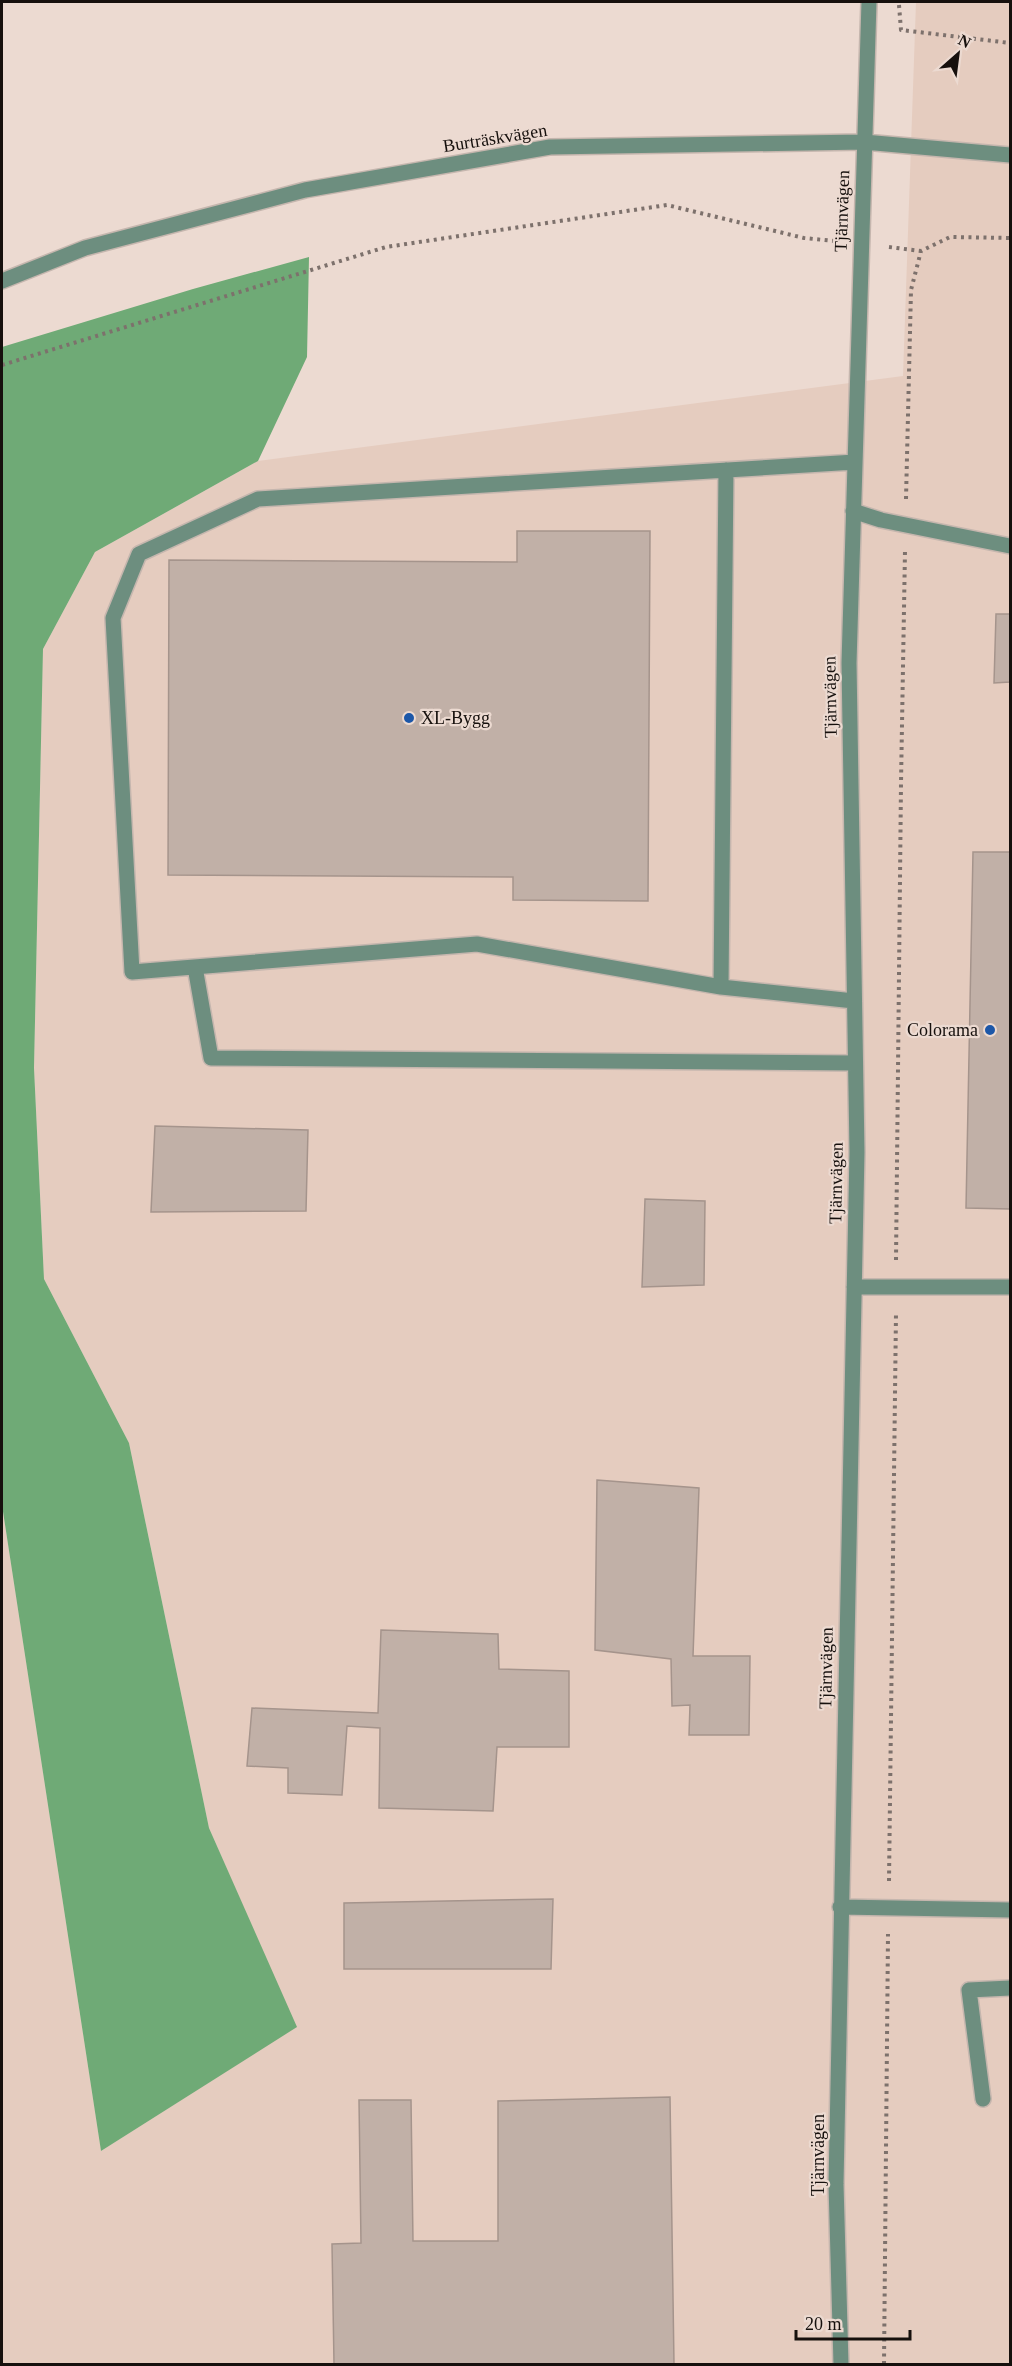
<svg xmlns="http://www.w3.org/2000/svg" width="1012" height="2366" viewBox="0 0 1012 2366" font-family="Georgia,serif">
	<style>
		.built { fill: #e5ccbf }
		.forest { fill: #6faa76 }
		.building { fill: #c1b0a7; stroke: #a5948c; stroke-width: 1.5 }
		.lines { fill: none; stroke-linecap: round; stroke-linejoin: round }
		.minor-casing { stroke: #c5b6ae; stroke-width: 18 }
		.path { stroke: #7d716c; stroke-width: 4; stroke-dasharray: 3 4.5; stroke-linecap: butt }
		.minor { stroke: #6d8e7f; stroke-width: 15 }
		.poi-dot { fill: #1c57a8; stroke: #ecdad1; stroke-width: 2 }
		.labels { text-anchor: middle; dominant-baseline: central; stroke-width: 4.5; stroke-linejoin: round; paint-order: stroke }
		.street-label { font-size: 18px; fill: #16100d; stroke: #ecdad1 }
		.poi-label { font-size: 18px; fill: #16100d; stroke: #ecdad1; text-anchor: start }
	</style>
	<rect width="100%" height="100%" fill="#ecdad1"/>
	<path class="built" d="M 916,2 L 1010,2 L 1010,2364 L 2,2364 L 2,1505 L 101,2151 L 296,2027 L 209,1828 L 129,1443 L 44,1279 L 34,1068 L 43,649 L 95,552 L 258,461 L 903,376 Z"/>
	<path class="forest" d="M 309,257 L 307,357 L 258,461 L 95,552 L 43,649 L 34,1068 L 44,1279 L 129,1443 L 209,1828 L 297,2027 L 101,2151 L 2,1505 L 2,347 L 193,289 Z"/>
	<path class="building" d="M 517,531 L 650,531 L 648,901 L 513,900 L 513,877 L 168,875 L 169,560 L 517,562 Z
		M 996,614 L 1010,614 L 1010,682 L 994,683 Z
		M 973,852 L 1010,852 L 1010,1209 L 966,1208 Z
		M 155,1126 L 308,1130 L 306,1211 L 151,1212 Z
		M 645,1199 L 705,1201 L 704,1285 L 642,1287 Z
		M 597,1480 L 699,1488 L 693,1656 L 750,1656 L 749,1735 L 689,1735 L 690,1705 L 672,1706 L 671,1659 L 595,1650 Z
		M 381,1630 L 498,1634 L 499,1669 L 569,1671 L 569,1747 L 497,1747 L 493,1811 L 379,1808 L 380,1728 L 347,1726 L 342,1795 L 288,1793 L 288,1768 L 247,1766 L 252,1708 L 378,1713 Z
		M 553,1899 L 551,1969 L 344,1969 L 344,1903 Z
		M 670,2097 L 674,2364 L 334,2364 L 332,2244 L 361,2243 L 359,2100 L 411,2100 L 413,2241 L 498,2241 L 498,2101 Z"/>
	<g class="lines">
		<g class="minor-casing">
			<path id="minor" d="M 2,281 L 85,248 L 305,190 L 550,147 L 864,142 L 1010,155
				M 853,511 L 881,520 L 1010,546
				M 195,967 L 211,1058 L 855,1063
				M 721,987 L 726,470
				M 854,1001 L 721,987 L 477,944 L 132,972 L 113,618 L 139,554 L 258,499 L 855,462
				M 854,1287 L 1010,1287
				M 840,1907 L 1010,1910
				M 983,2099 L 969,1990 L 1010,1988
				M 841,2364 L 836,2184 L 857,1152 L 849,663 L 869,2"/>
		</g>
		<path class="path" d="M 899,5 L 901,30 L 1010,43
			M 889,247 L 921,251
			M 2,365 L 386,247 L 667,205 L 804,238 L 834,241
			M 906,499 L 911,290 L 921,251 L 950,237 L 1010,238
			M 896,1260 L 901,783 L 905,551
			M 889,1881 L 896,1313
			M 884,2364 L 888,1934"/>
		<use href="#minor" class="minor"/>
	</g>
	<g class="poi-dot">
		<circle cx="409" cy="718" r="6"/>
		<circle cx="990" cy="1030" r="6"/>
	</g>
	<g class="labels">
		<g class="street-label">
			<text transform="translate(495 138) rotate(-9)">Burträskvägen</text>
			<text transform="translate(842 211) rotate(-88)">Tjärnvägen</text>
			<text transform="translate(830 697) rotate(-91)">Tjärnvägen</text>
			<text transform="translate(836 1183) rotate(-89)">Tjärnvägen</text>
			<text transform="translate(826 1668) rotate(-89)">Tjärnvägen</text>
			<text transform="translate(818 2155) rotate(-90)">Tjärnvägen</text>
		</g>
		<g class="poi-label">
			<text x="421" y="718">XL-Bygg</text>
			<text x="978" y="1030" text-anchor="end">Colorama</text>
		</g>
	</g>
	<rect width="1012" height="2366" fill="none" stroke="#16100d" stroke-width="6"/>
	<g transform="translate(958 54) rotate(28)" stroke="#ecdad1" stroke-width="4.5" paint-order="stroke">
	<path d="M0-4.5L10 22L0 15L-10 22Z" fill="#16100d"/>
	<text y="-9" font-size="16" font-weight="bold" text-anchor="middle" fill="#16100d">N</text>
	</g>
	<path d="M796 2330v9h114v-9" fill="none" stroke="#16100d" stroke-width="3"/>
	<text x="805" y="2330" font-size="18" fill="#16100d" stroke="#ecdad1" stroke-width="4.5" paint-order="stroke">20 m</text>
</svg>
